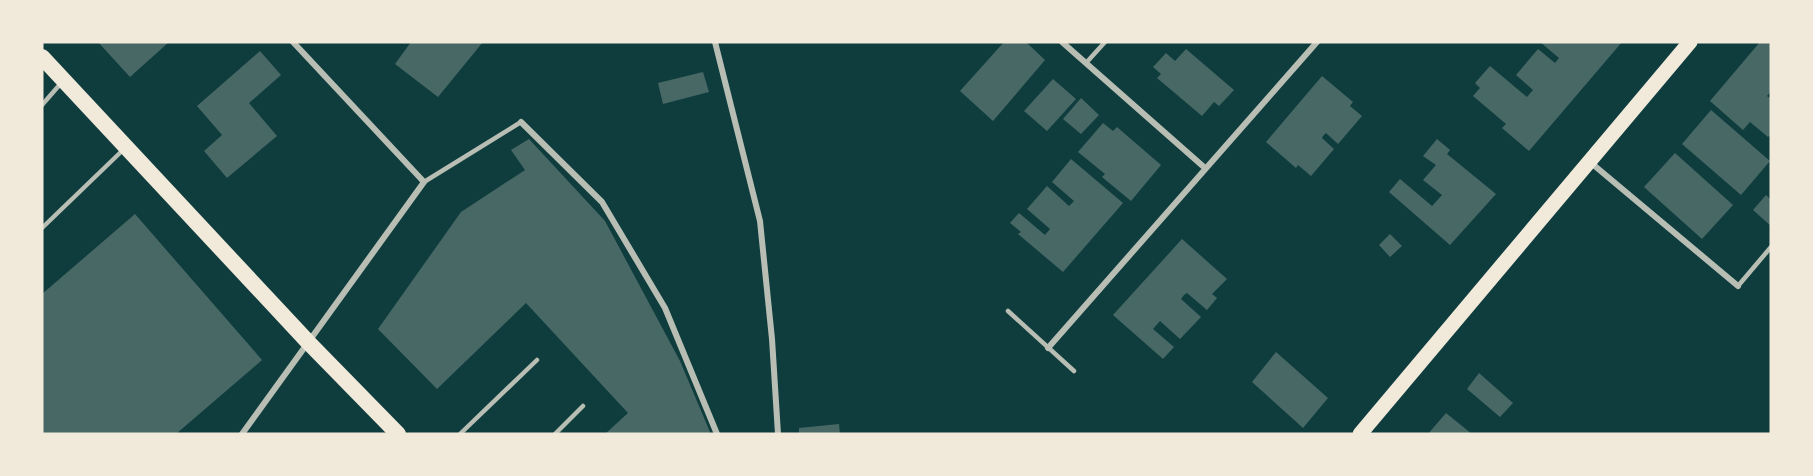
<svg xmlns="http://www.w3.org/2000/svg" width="1813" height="476" viewBox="0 0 1813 476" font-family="'IBM Plex Sans',sans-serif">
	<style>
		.building { fill: #486865 }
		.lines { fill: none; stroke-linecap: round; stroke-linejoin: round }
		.service { stroke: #b8beb3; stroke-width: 4.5 }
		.minor { stroke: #b8beb3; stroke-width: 6 }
		.primary { stroke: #f1e9da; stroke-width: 15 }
		.trunk { stroke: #f1e9da; stroke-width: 16 }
	</style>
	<rect width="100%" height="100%" fill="#0f3d3e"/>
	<path class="building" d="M 98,42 L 169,42 L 130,77 Z
		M 411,42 L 483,42 L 438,97 L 395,64 Z
		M 1004,42 L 1026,42 L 1045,60 L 993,121 L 960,91 Z
		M 1540,42 L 1622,42 L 1529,151 L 1502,128 L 1506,124 L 1473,96 L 1480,88 L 1475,83 L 1490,66 L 1527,97 L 1533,90 L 1516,75 L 1538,49 L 1555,63 L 1559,58 Z
		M 1760,42 L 1771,42 L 1771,91 L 1767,96 L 1771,99 L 1771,134 L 1768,137 L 1750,122 L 1743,130 L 1710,101 Z
		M 1186,49 L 1234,90 L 1219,106 L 1214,102 L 1202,116 L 1157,78 L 1161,74 L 1153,67 L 1166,53 L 1175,61 Z
		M 260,51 L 281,75 L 249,103 L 277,136 L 227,178 L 204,151 L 222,135 L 197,106 Z
		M 703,72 L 709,92 L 663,104 L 658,83 Z
		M 1322,76 L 1353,102 L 1350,106 L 1362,116 L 1338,144 L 1326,133 L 1323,136 L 1322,138 L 1334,149 L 1311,176 L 1298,165 L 1296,168 L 1266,142 Z
		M 1053,79 L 1076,99 L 1047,131 L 1024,111 Z
		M 1081,98 L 1099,115 L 1081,134 L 1063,119 Z
		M 1711,110 L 1770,161 L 1741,195 L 1682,144 Z
		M 1103,123 L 1113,131 L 1117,127 L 1161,165 L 1131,201 L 1102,177 L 1105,174 L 1078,152 Z
		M 529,139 L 605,221 L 680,361 L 710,432 L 708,434 L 605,434 L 628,413 L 526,303 L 437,389 L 378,329 L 461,212 L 525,170 L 511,150 Z
		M 1437,139 L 1450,150 L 1447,154 L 1496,194 L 1450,245 L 1389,192 L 1400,179 L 1432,206 L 1434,204 L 1442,195 L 1423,180 L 1436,165 L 1423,156 Z
		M 1675,153 L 1733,205 L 1702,239 L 1644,187 Z
		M 1071,159 L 1123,203 L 1063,272 L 1018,234 L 1021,232 L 1010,223 L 1019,213 L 1045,235 L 1050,229 L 1027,209 L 1047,186 L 1069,206 L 1074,201 L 1052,182 Z
		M 1766,195 L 1771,200 L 1771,226 L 1753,210 Z
		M 135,214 L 262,360 L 176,434 L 42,434 L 42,294 Z
		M 1390,234 L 1402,246 L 1390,257 L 1379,245 Z
		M 1182,239 L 1227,279 L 1212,294 L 1217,298 L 1207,310 L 1187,293 L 1184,295 L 1181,299 L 1201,317 L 1180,339 L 1160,321 L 1153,329 L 1174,347 L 1163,359 L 1113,315 Z
		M 1276,352 L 1328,398 L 1303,428 L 1252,382 Z
		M 1479,373 L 1513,403 L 1500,417 L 1467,389 Z
		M 1446,413 L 1472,434 L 1428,434 Z
		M 839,424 L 840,434 L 799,434 L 799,428 Z"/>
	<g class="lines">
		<path class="service" d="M 1086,63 L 1105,42
			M 42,105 L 62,82
			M 424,182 L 521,122
			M 42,228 L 124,149
			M 1738,286 L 1771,247
			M 1008,311 L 1074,371
			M 460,434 L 537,360
			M 555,434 L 583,406"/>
		<path class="minor" d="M 715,42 L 760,221 L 772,339 L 778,434
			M 1062,42 L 1205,168
			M 521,122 L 602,202 L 665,308 L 717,434
			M 1590,162 L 1738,286
			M 1048,348 L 1317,42
			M 242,434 L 424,182 L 293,42"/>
		<path class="primary" d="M 1360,434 L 1690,42"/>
		<path class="trunk" d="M 42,57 L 308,342 L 398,434"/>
	</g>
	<rect width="1813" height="476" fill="none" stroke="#f1e9da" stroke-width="87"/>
</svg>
